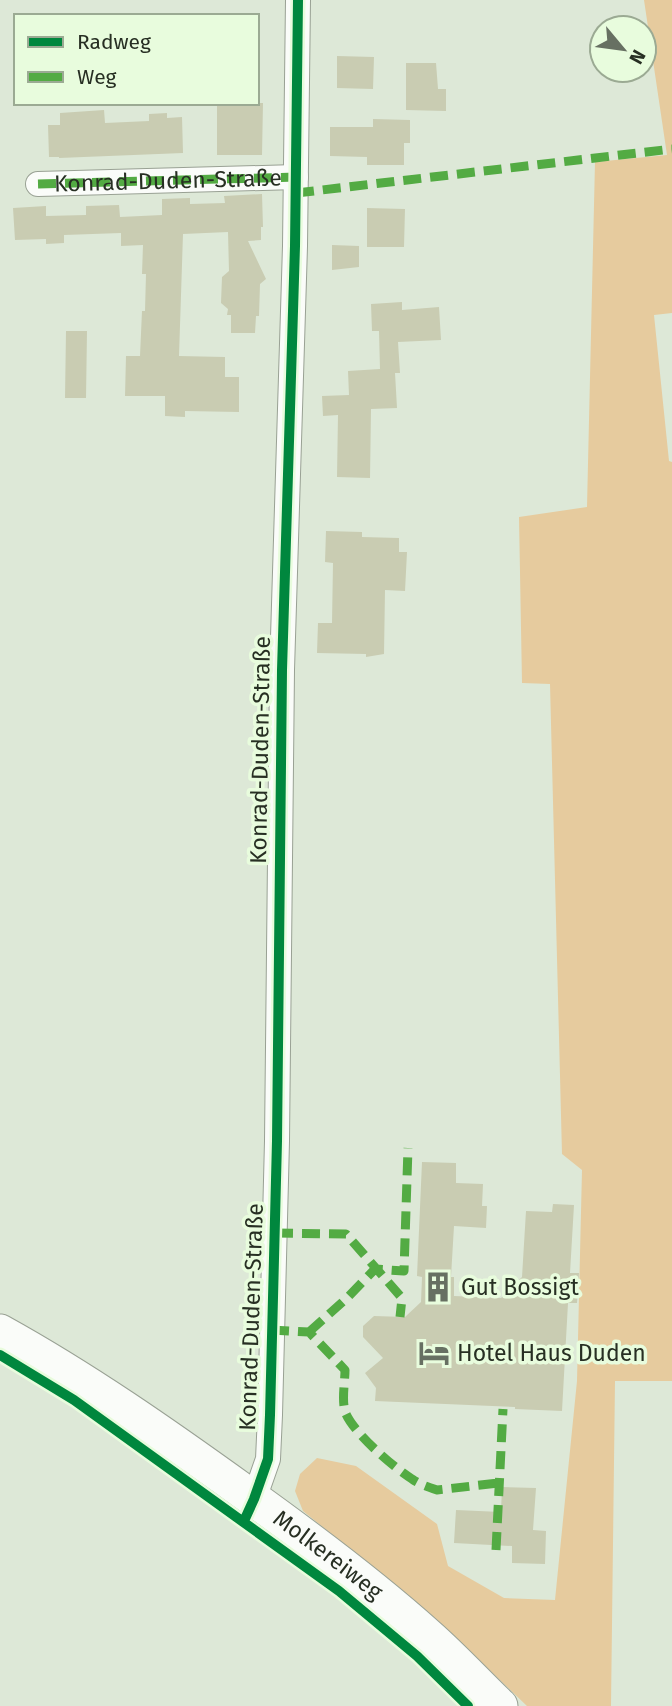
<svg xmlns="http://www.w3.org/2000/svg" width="672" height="1706" viewBox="0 0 672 1706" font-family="'Fira Sans',sans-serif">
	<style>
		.green { fill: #e6cb9e }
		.building { fill: #c9ccb2 }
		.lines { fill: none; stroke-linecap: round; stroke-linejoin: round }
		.minor-casing { stroke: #99a194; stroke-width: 26 }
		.secondary-casing { stroke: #99a194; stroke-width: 37 }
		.minor { stroke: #fafcf9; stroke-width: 24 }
		.secondary { stroke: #fafcf9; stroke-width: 35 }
		.quiet { stroke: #53ab43; stroke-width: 9; stroke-dasharray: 18 9; stroke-linecap: butt }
		.cycleway-casing { stroke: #e8fcdd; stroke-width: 15 }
		.cycleway { stroke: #00873e; stroke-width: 10 }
		.labels { text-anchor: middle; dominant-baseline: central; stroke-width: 7; stroke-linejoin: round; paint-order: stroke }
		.street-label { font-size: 23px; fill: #272f23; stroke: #e8fcdd }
		.poi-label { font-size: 23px; fill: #272f23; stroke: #e8fcdd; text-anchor: start }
	</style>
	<rect width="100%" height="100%" fill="#dde8d7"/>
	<path class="green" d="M 644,0 L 672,0 L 672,313 L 654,315 L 669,461 L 672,462 L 672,1381 L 615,1381 L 611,1706 L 527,1706 L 436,1619 L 303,1511 L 295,1491 L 300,1474 L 317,1458 L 356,1466 L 437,1524 L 448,1566 L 504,1598 L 555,1600 L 577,1381 L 582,1170 L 562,1154 L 550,684 L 522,683 L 519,517 L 587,507 L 595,162 L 667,155 Z"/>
	<path class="building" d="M 337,56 L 374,57 L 373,89 L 337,88 Z
		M 406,63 L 436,63 L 438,89 L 446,89 L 446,111 L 406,110 Z
		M 217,103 L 263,103 L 262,155 L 217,155 Z
		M 104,110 L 105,123 L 149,121 L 149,114 L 167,113 L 167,118 L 182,117 L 183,153 L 59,158 L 59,157 L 49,157 L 48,125 L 60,125 L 60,113 Z
		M 373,119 L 410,120 L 410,143 L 404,143 L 404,165 L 367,165 L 367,157 L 330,156 L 330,127 L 373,127 Z
		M 262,194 L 263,227 L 261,227 L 261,240 L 248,241 L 266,279 L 260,284 L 259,316 L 256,316 L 255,333 L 231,333 L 231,315 L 227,315 L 228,309 L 221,303 L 222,277 L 229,271 L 228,232 L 183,234 L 179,356 L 225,357 L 225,377 L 239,377 L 239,412 L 185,411 L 185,417 L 165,416 L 165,396 L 125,396 L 126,356 L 140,356 L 142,311 L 145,311 L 146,274 L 142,274 L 143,245 L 121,246 L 121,233 L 64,235 L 64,243 L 46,244 L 46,239 L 15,240 L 13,208 L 46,206 L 46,216 L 86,215 L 86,206 L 119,205 L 120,217 L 162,215 L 162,199 L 190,198 L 190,204 L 225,203 L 224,196 Z
		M 367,208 L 405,209 L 404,247 L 367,247 Z
		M 332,245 L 359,246 L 359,267 L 332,270 Z
		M 402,302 L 402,310 L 439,307 L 441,340 L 398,342 L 400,373 L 395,373 L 397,408 L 371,409 L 370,478 L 337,477 L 338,415 L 323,416 L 322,396 L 349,395 L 348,371 L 380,369 L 379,331 L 372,331 L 371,304 Z
		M 66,331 L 87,331 L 86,398 L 65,398 Z
		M 326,531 L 362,532 L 362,537 L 399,538 L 399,552 L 407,552 L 405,591 L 385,590 L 384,654 L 366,657 L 366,654 L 317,653 L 318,623 L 332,623 L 333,563 L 325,562 Z
		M 422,1162 L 456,1163 L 456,1183 L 483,1184 L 482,1206 L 487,1206 L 486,1228 L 454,1226 L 451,1277 L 454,1277 L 454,1296 L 501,1298 L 522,1277 L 526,1211 L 552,1212 L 553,1204 L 574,1205 L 570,1273 L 579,1273 L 577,1303 L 568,1303 L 562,1411 L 515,1409 L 515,1407 L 375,1401 L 376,1388 L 365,1373 L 383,1358 L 363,1337 L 363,1326 L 374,1316 L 405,1317 L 421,1302 L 422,1277 L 417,1276 Z
		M 502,1487 L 536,1488 L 533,1530 L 546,1531 L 545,1564 L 512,1563 L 512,1546 L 454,1543 L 456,1510 L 501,1512 Z"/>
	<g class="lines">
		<g class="minor-casing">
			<g id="minor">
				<path id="s1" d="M 38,184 L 296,177"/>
				<path d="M 254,1499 L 268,1459 L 270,1415 L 277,1141 L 282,670 L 295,246 L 298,0"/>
			</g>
		</g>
		<g class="secondary-casing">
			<g id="secondary">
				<path id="s2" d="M 0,1332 C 85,1379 165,1435 244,1492 C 307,1537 370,1584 428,1636 C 453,1658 476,1683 500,1706"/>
			</g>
		</g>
		<use href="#minor" class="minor"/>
		<use href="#secondary" class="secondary"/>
		<path class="quiet" d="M 38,184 L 296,177
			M 296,193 L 672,149
			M 275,1233 L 346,1234 L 402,1298 L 400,1317
			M 271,1330 L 309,1332 L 345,1370 C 345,1383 341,1402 346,1414 C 355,1434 393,1467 412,1479 C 419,1484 428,1487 437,1490 L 499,1483
			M 309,1332 L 347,1298 L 375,1269 L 404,1271 L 408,1148
			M 496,1550 L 503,1409"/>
		<g class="cycleway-casing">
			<path id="cycleway" d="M 0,1355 L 74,1400 L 339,1591 L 417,1656 L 468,1706
				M 244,1521 L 254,1499 L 268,1459 L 270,1415 L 277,1141 L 282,670 L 295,246 L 298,0"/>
		</g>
		<use href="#cycleway" class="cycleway"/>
	</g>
	<defs>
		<g id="building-bare" transform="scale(2.415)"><path d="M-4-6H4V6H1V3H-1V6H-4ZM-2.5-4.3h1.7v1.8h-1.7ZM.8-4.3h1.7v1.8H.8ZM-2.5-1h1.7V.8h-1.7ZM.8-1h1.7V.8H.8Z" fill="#677062" stroke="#e8fcdd" stroke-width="2.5" paint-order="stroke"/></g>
		<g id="hotel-bare" transform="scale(2.415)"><path d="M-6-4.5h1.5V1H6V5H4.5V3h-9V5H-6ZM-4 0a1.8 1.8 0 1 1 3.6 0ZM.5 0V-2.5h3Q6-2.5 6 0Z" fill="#677062" stroke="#e8fcdd" stroke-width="2.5" paint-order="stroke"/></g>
	</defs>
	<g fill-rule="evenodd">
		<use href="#building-bare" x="438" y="1287"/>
		<use href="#hotel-bare" x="434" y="1353"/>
	</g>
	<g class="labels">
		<g class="street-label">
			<text stroke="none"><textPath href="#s1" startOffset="130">Konrad-Duden-Straße</textPath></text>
			<text transform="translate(260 750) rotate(-89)">Konrad-Duden-Straße</text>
			<text transform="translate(251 1317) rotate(-88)">Konrad-Duden-Straße</text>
			<text stroke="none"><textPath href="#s2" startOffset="397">Molkereiweg</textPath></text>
		</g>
		<g class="poi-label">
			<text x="461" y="1287">Gut Bossigt</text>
			<text x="457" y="1353">Hotel Haus Duden</text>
		</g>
	</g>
	<rect x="14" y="14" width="245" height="91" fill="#e8fcdd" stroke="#9baa93" stroke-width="2"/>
	<rect x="28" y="37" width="35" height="10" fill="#00873e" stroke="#9baa93" stroke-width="2"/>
	<text x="77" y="49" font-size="21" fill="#272f23">Radweg</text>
	<rect x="28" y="72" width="35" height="10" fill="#53ab43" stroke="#9baa93" stroke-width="2"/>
	<text x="77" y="84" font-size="21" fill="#272f23">Weg</text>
	<g transform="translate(623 49) rotate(119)"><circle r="33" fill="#e8fcdd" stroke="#9baa93" stroke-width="2"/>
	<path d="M0-5L12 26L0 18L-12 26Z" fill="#677062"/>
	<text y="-10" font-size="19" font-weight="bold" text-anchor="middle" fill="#272f23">N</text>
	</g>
</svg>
